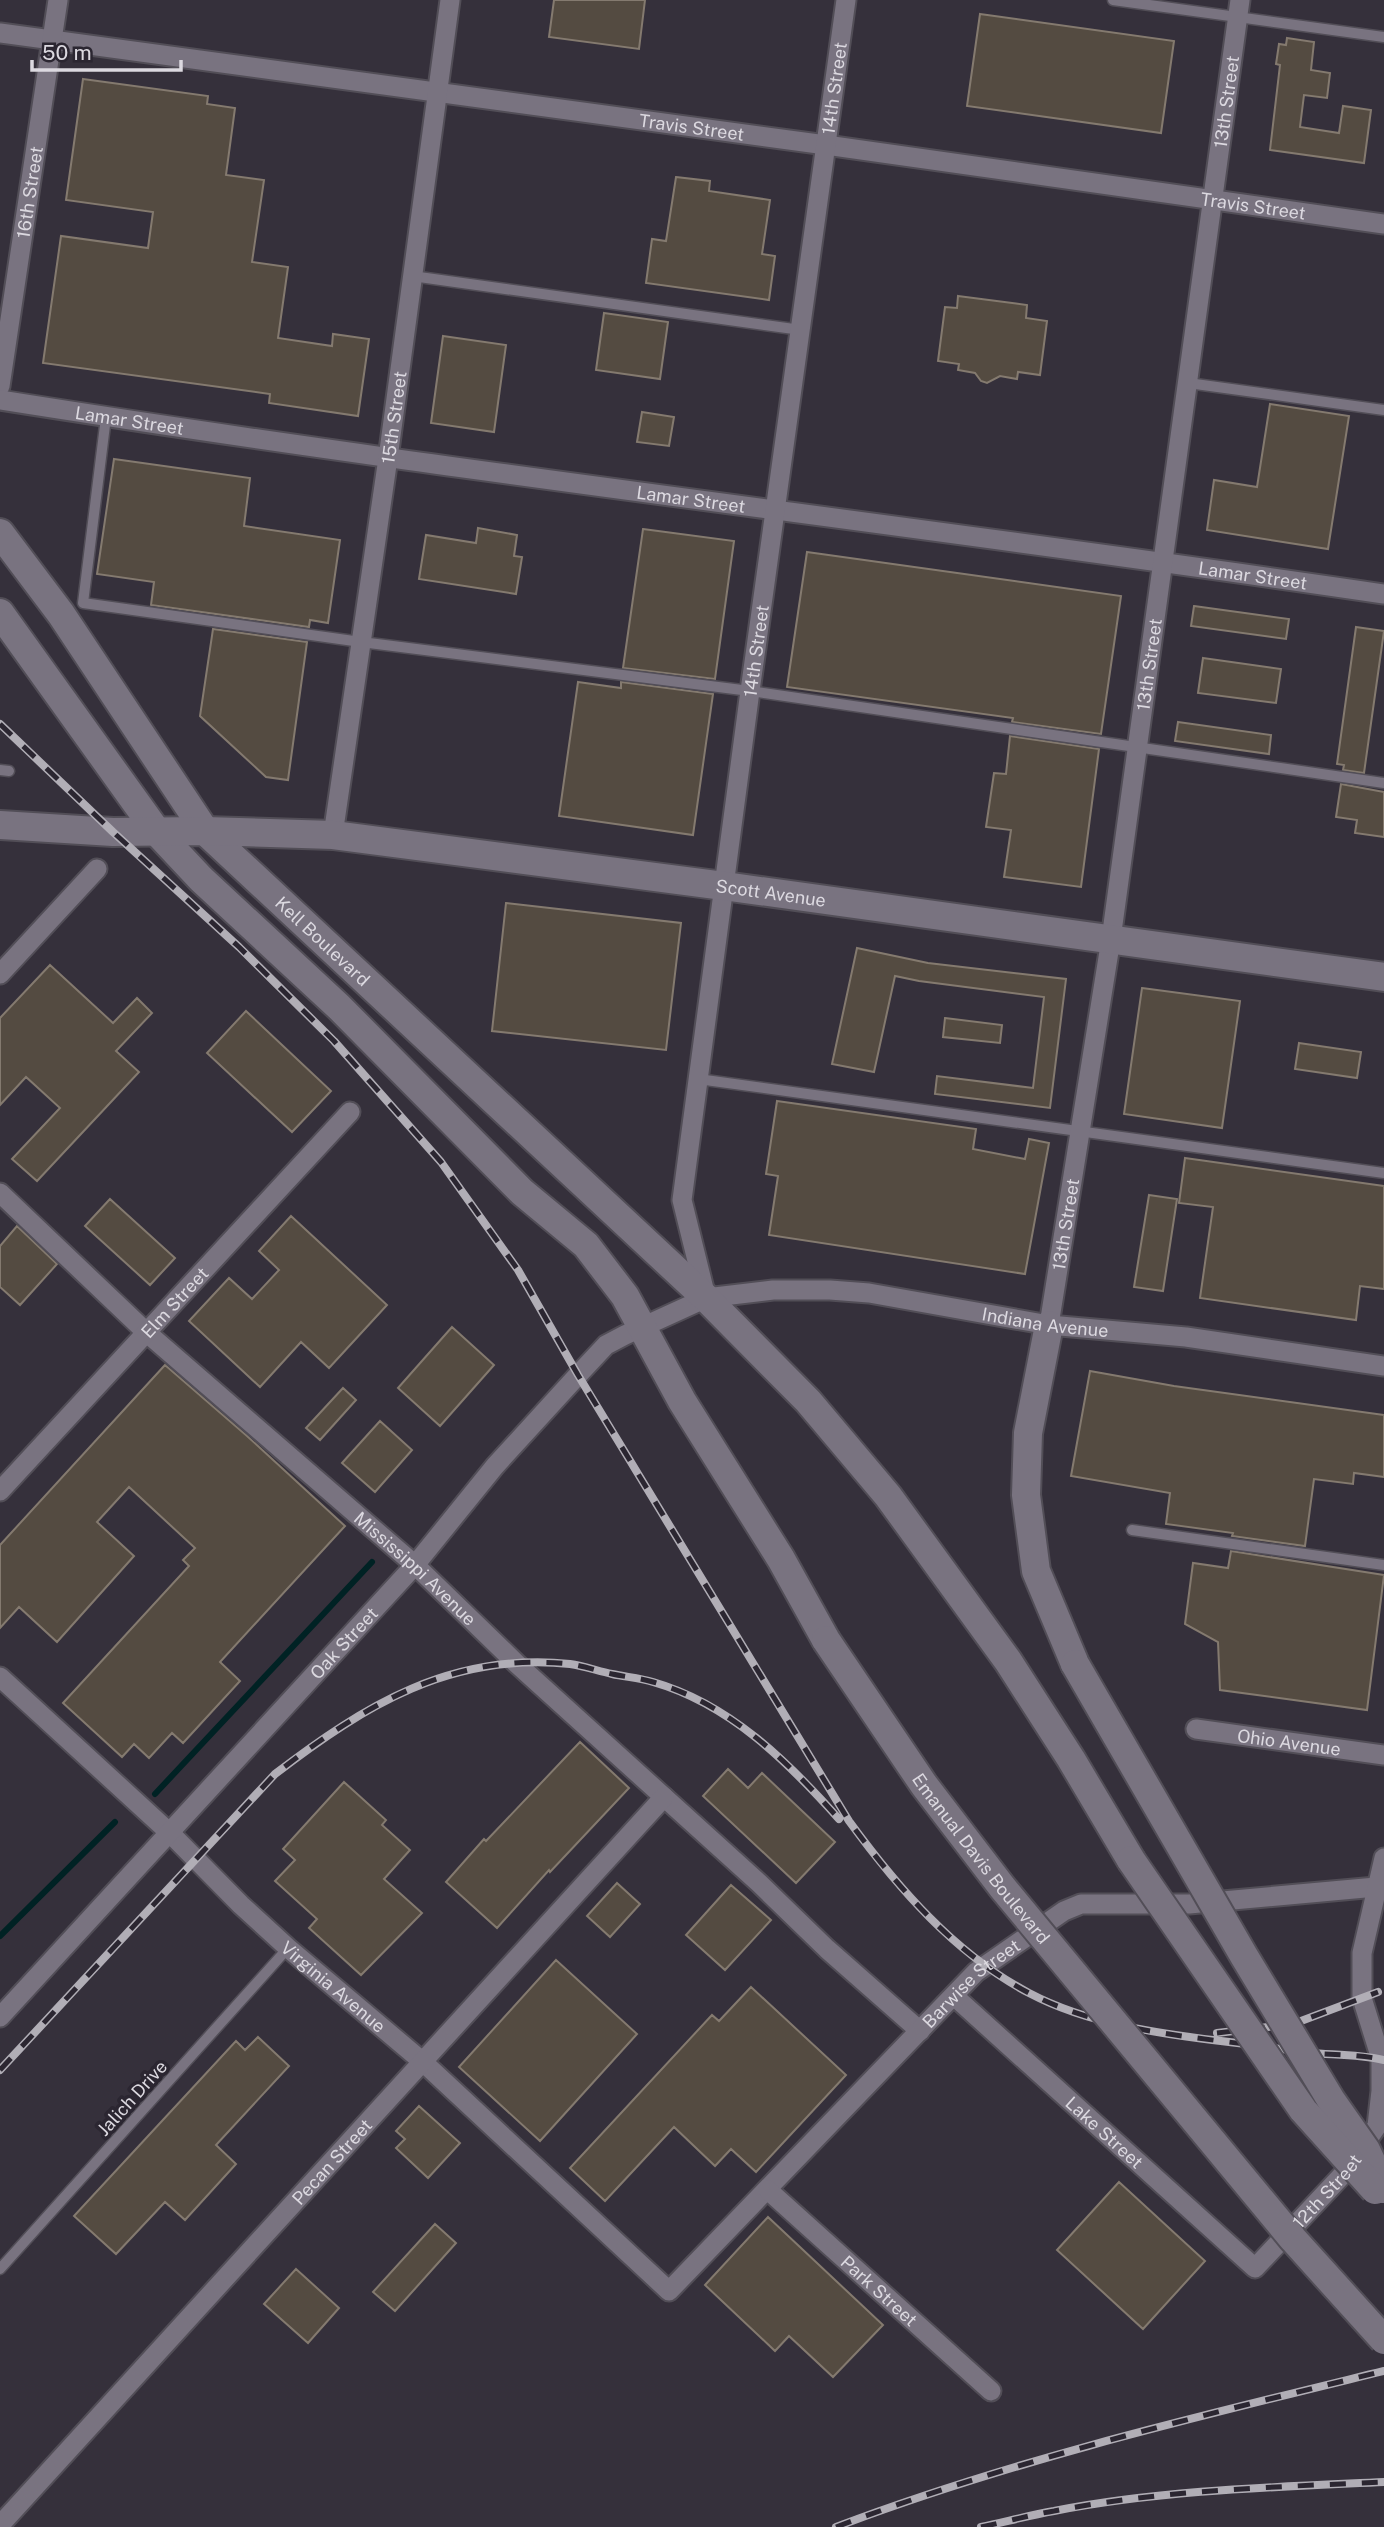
<svg xmlns="http://www.w3.org/2000/svg" width="1384" height="2527" viewBox="0 0 1384 2527" font-family="'Public Sans',sans-serif">
	<style>
		.lines { fill: none; stroke-linecap: round; stroke-linejoin: round }
		.stream { stroke: #002224; stroke-width: 6 }
		.building { fill: #544b41; stroke: #847a6f; stroke-width: 2 }
		.service-casing { stroke: #524e57; stroke-width: 13 }
		.minor-casing { stroke: #524e57; stroke-width: 23 }
		.secondary-casing { stroke: #524e57; stroke-width: 32 }
		.service { stroke: #797380; stroke-width: 10 }
		.minor { stroke: #797380; stroke-width: 19 }
		.secondary { stroke: #797380; stroke-width: 28 }
		.rail-casing { stroke: #b1aeb6; stroke-width: 8 }
		.rail { stroke: #2b2631; stroke-width: 5; stroke-dasharray: 16; stroke-linecap: butt }
		.secondary-bridge-casing { stroke: #524e57; stroke-width: 32; stroke-linecap: butt }
		.secondary-bridge { stroke: #797380; stroke-width: 28 }
		.labels { text-anchor: middle; dominant-baseline: central; stroke-width: 7; stroke-linejoin: round; paint-order: stroke }
		.street-label { font-size: 18px; fill: #dcd9e0; stroke: #2b2631 }
	</style>
	<rect width="100%" height="100%" fill="#35303b"/>
	<g class="lines">
		<path class="stream" d="M 155,1794 L 372,1562
			M 0,1936 L 115,1822"/>
	</g>
	<path class="building" d="M 554,0 L 645,0 L 639,49 L 549,37 Z
		M 980,14 L 1174,41 L 1161,133 L 967,106 Z
		M 1287,38 L 1314,42 L 1311,70 L 1330,73 L 1327,98 L 1304,95 L 1300,127 L 1339,133 L 1343,106 L 1371,110 L 1364,163 L 1270,150 L 1280,65 L 1276,64 L 1279,44 L 1286,45 Z
		M 83,79 L 208,96 L 207,104 L 235,108 L 226,175 L 264,180 L 252,262 L 288,267 L 278,338 L 332,346 L 333,334 L 369,339 L 358,416 L 269,403 L 270,394 L 43,363 L 61,236 L 148,248 L 153,212 L 66,200 Z
		M 676,177 L 710,181 L 709,191 L 770,200 L 762,254 L 775,256 L 769,300 L 646,283 L 652,239 L 666,241 Z
		M 958,296 L 1027,305 L 1026,318 L 1047,321 L 1040,375 L 1018,372 L 1017,379 L 1000,376 L 987,383 L 981,381 L 975,373 L 958,370 L 959,364 L 938,361 L 945,307 L 957,308 Z
		M 604,313 L 668,322 L 660,379 L 596,370 Z
		M 443,336 L 506,345 L 494,432 L 431,423 Z
		M 1270,404 L 1349,416 L 1328,549 L 1207,530 L 1214,480 L 1257,487 Z
		M 642,412 L 674,417 L 669,446 L 637,442 Z
		M 114,459 L 250,478 L 244,526 L 340,540 L 328,623 L 310,620 L 309,627 L 151,605 L 154,582 L 97,574 Z
		M 478,528 L 517,535 L 514,556 L 522,557 L 516,594 L 419,579 L 426,535 L 476,543 Z
		M 643,529 L 734,541 L 715,679 L 623,668 Z
		M 807,552 L 1121,596 L 1101,734 L 1012,722 L 1013,718 L 787,687 Z
		M 1194,606 L 1289,619 L 1286,639 L 1191,626 Z
		M 1356,627 L 1384,631 L 1364,773 L 1343,770 L 1344,765 L 1337,764 Z
		M 213,629 L 307,642 L 288,780 L 266,777 L 200,716 Z
		M 1203,658 L 1281,669 L 1276,703 L 1198,693 Z
		M 578,682 L 621,688 L 621,682 L 713,694 L 693,835 L 559,816 Z
		M 1178,722 L 1271,735 L 1269,754 L 1175,741 Z
		M 1010,736 L 1099,749 L 1081,887 L 1004,877 L 1011,830 L 986,827 L 994,773 L 1006,774 Z
		M 1341,784 L 1384,792 L 1384,837 L 1355,833 L 1357,820 L 1336,817 Z
		M 506,903 L 681,923 L 666,1050 L 492,1031 Z
		M 857,948 L 928,963 L 1066,979 L 1050,1108 L 935,1094 L 937,1076 L 1033,1088 L 1044,997 L 919,981 L 895,976 L 874,1072 L 832,1064 Z
		M 50,965 L 113,1023 L 137,998 L 152,1013 L 116,1051 L 139,1072 L 37,1181 L 12,1159 L 60,1108 L 26,1077 L 0,1105 L 0,1018 Z
		M 1142,988 L 1240,1001 L 1222,1128 L 1124,1114 Z
		M 246,1011 L 331,1091 L 292,1132 L 207,1053 Z
		M 945,1018 L 1002,1025 L 1000,1043 L 943,1037 Z
		M 1299,1043 L 1361,1052 L 1357,1078 L 1295,1069 Z
		M 777,1101 L 976,1129 L 973,1149 L 1025,1159 L 1029,1139 L 1049,1143 L 1025,1274 L 769,1235 L 778,1176 L 766,1174 Z
		M 1185,1158 L 1384,1186 L 1384,1289 L 1360,1286 L 1356,1320 L 1200,1298 L 1213,1207 L 1179,1203 Z
		M 1149,1195 L 1177,1199 L 1163,1291 L 1134,1287 Z
		M 110,1199 L 175,1258 L 150,1285 L 85,1226 Z
		M 291,1216 L 387,1305 L 329,1368 L 301,1342 L 260,1387 L 189,1321 L 229,1278 L 252,1299 L 279,1270 L 259,1251 Z
		M 17,1226 L 57,1264 L 20,1305 L 0,1287 L 0,1246 Z
		M 452,1327 L 494,1365 L 440,1426 L 398,1388 Z
		M 165,1365 L 247,1436 L 345,1526 L 220,1662 L 240,1681 L 183,1743 L 172,1733 L 149,1758 L 134,1744 L 122,1757 L 63,1703 L 189,1566 L 183,1560 L 195,1548 L 129,1487 L 97,1522 L 134,1556 L 57,1642 L 19,1607 L 0,1628 L 0,1545 Z
		M 1090,1371 L 1174,1386 L 1384,1415 L 1384,1477 L 1354,1473 L 1353,1484 L 1314,1479 L 1305,1546 L 1232,1536 L 1233,1533 L 1166,1524 L 1170,1493 L 1071,1476 Z
		M 343,1388 L 356,1400 L 320,1440 L 306,1428 Z
		M 380,1421 L 412,1450 L 375,1492 L 342,1463 Z
		M 1231,1551 L 1384,1575 L 1367,1710 L 1220,1690 L 1218,1642 L 1185,1624 L 1193,1563 L 1228,1568 Z
		M 580,1742 L 629,1788 L 550,1872 L 549,1870 L 497,1928 L 446,1882 L 484,1839 L 486,1841 Z
		M 728,1769 L 748,1788 L 762,1773 L 835,1842 L 796,1883 L 703,1796 Z
		M 344,1782 L 386,1820 L 382,1825 L 410,1850 L 384,1879 L 422,1913 L 361,1975 L 309,1928 L 317,1919 L 275,1881 L 295,1860 L 283,1849 Z
		M 617,1883 L 640,1904 L 610,1937 L 587,1916 Z
		M 731,1885 L 771,1920 L 725,1970 L 686,1935 Z
		M 556,1960 L 637,2034 L 540,2141 L 459,2067 Z
		M 751,1987 L 846,2075 L 756,2172 L 731,2149 L 715,2166 L 674,2127 L 605,2201 L 570,2168 L 712,2015 L 719,2021 Z
		M 258,2037 L 289,2066 L 216,2145 L 236,2164 L 185,2220 L 165,2202 L 116,2254 L 74,2216 L 236,2041 L 245,2050 Z
		M 419,2106 L 460,2143 L 428,2178 L 396,2148 L 405,2139 L 396,2131 Z
		M 1119,2182 L 1205,2261 L 1143,2329 L 1057,2250 Z
		M 768,2217 L 883,2325 L 833,2377 L 789,2336 L 775,2351 L 705,2285 Z
		M 435,2224 L 456,2243 L 395,2311 L 373,2292 Z
		M 296,2269 L 339,2308 L 308,2343 L 264,2304 Z"/>
	<g class="lines">
		<g class="service-casing">
			<path id="service" d="M 1113,0 L 1384,37
				M 412,276 L 801,330
				M 1188,383 L 1384,410
				M 106,417 L 83,603 L 361,642 L 750,691 L 1384,783
				M 0,770 L 9,771
				M 698,1079 L 1384,1173
				M 1132,1530 L 1384,1565
				M 0,2269 L 288,1948"/>
		</g>
		<g class="minor-casing">
			<g id="minor">
				<path id="s1" d="M 0,33 L 826,145 L 1384,224"/>
				<path id="s2" d="M 0,386 L 58,0"/>
				<path id="s3" d="M 0,400 C 460,473 923,526 1384,594"/>
				<path id="s4" d="M 333,835 L 388,458 L 450,0"/>
				<path d="M 0,974 L 97,869"/>
				<path id="s5" d="M 0,1193 L 146,1332 L 415,1565 L 517,1664 L 759,1883 L 827,1949 L 920,2031"/>
				<path id="s6" d="M 706,1297 L 682,1200 L 750,691 L 846,0"/>
				<path id="s7" d="M 1049,1325 L 1111,939 L 1240,0"/>
				<path id="s8" d="M 0,1491 L 350,1112"/>
				<path id="s9" d="M 0,1677 L 171,1834 L 241,1905 L 288,1948 L 423,2062 L 669,2291 L 976,1972 L 1064,1911 L 1081,1904 L 1189,1904 L 1376,1887"/>
				<path id="s10" d="M 1196,1729 L 1384,1755"/>
				<path id="s11" d="M 954,1996 L 1255,2268 L 1347,2170 L 1377,2126 L 1381,2091 L 1381,2059 L 1362,1998 L 1362,1953 L 1384,1858"/>
				<path id="s12" d="M 0,2017 L 415,1565 L 495,1466 L 578,1375 L 606,1345 L 625,1335 L 706,1298 L 773,1290 L 830,1290 L 869,1293 L 1049,1325 L 1186,1337 L 1384,1366"/>
				<path id="s13" d="M 768,2190 L 991,2391"/>
				<path id="s14" d="M 0,2525 L 664,1797"/>
			</g>
		</g>
		<g class="secondary-casing">
			<g id="secondary">
				<path id="s15" d="M 0,533 L 61,614 L 205,831 L 706,1298 L 808,1401 L 888,1496 L 1008,1661 L 1071,1759 L 1131,1860"/>
				<path d="M 0,613 L 157,832 L 201,879 L 339,1007 L 522,1192 L 586,1245 L 625,1296 L 682,1401 L 781,1559 L 826,1640"/>
				<path id="s16" d="M 0,825 L 113,832 L 205,831 L 333,835 L 724,886 L 1384,977"/>
				<path d="M 1049,1325 L 1028,1433 L 1026,1495 L 1036,1571 L 1075,1664"/>
			</g>
		</g>
		<use href="#service" class="service"/>
		<use href="#minor" class="minor"/>
		<use href="#secondary" class="secondary"/>
		<g class="rail-casing">
			<path id="rail" d="M 0,724 L 113,832 L 239,947 L 334,1041 L 441,1162 L 518,1270 L 578,1375 L 849,1821 C 898,1888 955,1954 1029,1993 C 1101,2031 1188,2036 1267,2047 C 1282,2049 1296,2051 1310,2053 C 1335,2055 1359,2054 1384,2060
				M 1217,2033 L 1293,2024 L 1378,1992
				M 0,2070 L 275,1774 C 365,1705 451,1652 570,1664 C 584,1666 598,1671 612,1674 C 626,1677 640,1678 653,1682 C 730,1704 788,1762 839,1819
				M 836,2527 C 1013,2460 1200,2416 1384,2371
				M 981,2527 C 1005,2522 1030,2515 1054,2511 C 1162,2490 1275,2487 1384,2482"/>
		</g>
		<use href="#rail" class="rail"/>
		<g class="secondary-bridge-casing">
			<g id="secondary-bridge">
				<path id="s17" d="M 826,1640 L 924,1785 L 1002,1887 L 1293,2239 L 1384,2340"/>
				<path d="M 1075,1664 L 1244,1956 L 1331,2100 L 1366,2150 L 1384,2189"/>
				<path d="M 1131,1860 L 1303,2110 L 1375,2190"/>
			</g>
		</g>
		<use href="#secondary-bridge" class="secondary-bridge"/>
	</g>
	<g class="labels">
		<g class="street-label">
			<text stroke="none"><textPath href="#s6" startOffset="1222">14th Street</textPath></text>
			<text stroke="none"><textPath href="#s7" startOffset="1236">13th Street</textPath></text>
			<text stroke="none"><textPath href="#s1" startOffset="698">Travis Street</textPath></text>
			<text stroke="none"><textPath href="#s2" startOffset="196">16th Street</textPath></text>
			<text stroke="none"><textPath href="#s1" startOffset="1265">Travis Street</textPath></text>
			<text stroke="none"><textPath href="#s4" startOffset="422">15th Street</textPath></text>
			<text stroke="none"><textPath href="#s3" startOffset="131">Lamar Street</textPath></text>
			<text stroke="none"><textPath href="#s3" startOffset="698">Lamar Street</textPath></text>
			<text stroke="none"><textPath href="#s3" startOffset="1265">Lamar Street</textPath></text>
			<text stroke="none"><textPath href="#s6" startOffset="654">14th Street</textPath></text>
			<text stroke="none"><textPath href="#s7" startOffset="668">13th Street</textPath></text>
			<text stroke="none"><textPath href="#s16" startOffset="775">Scott Avenue</textPath></text>
			<text stroke="none"><textPath href="#s15" startOffset="523">Kell Boulevard</textPath></text>
			<text stroke="none"><textPath href="#s7" startOffset="102">13th Street</textPath></text>
			<text stroke="none"><textPath href="#s8" startOffset="257">Elm Street</textPath></text>
			<text stroke="none"><textPath href="#s12" startOffset="1358">Indiana Avenue</textPath></text>
			<text stroke="none"><textPath href="#s5" startOffset="560">Mississippi Avenue</textPath></text>
			<text stroke="none"><textPath href="#s12" startOffset="508">Oak Street</textPath></text>
			<text stroke="none"><textPath href="#s10" startOffset="94">Ohio Avenue</textPath></text>
			<text stroke="none"><textPath href="#s17" startOffset="268">Emanual Davis Boulevard</textPath></text>
			<text stroke="none"><textPath href="#s9" startOffset="1340">Barwise Street</textPath></text>
			<text stroke="none"><textPath href="#s9" startOffset="455">Virginia Avenue</textPath></text>
			<text transform="translate(132 2098) rotate(-48)">Jalich Drive</text>
			<text stroke="none"><textPath href="#s11" startOffset="203">Lake Street</textPath></text>
			<text stroke="none"><textPath href="#s14" startOffset="492">Pecan Street</textPath></text>
			<text stroke="none"><textPath href="#s11" startOffset="511">12th Street</textPath></text>
			<text stroke="none"><textPath href="#s13" startOffset="150">Park Street</textPath></text>
		</g>
	</g>
	<path d="M32 60v10h149v-10" fill="none" stroke="#dcd9e0" stroke-width="3.5"/>
	<text x="42" y="60" font-size="21" fill="#dcd9e0" stroke="#2b2631" stroke-width="5" paint-order="stroke">50 m</text>
</svg>
